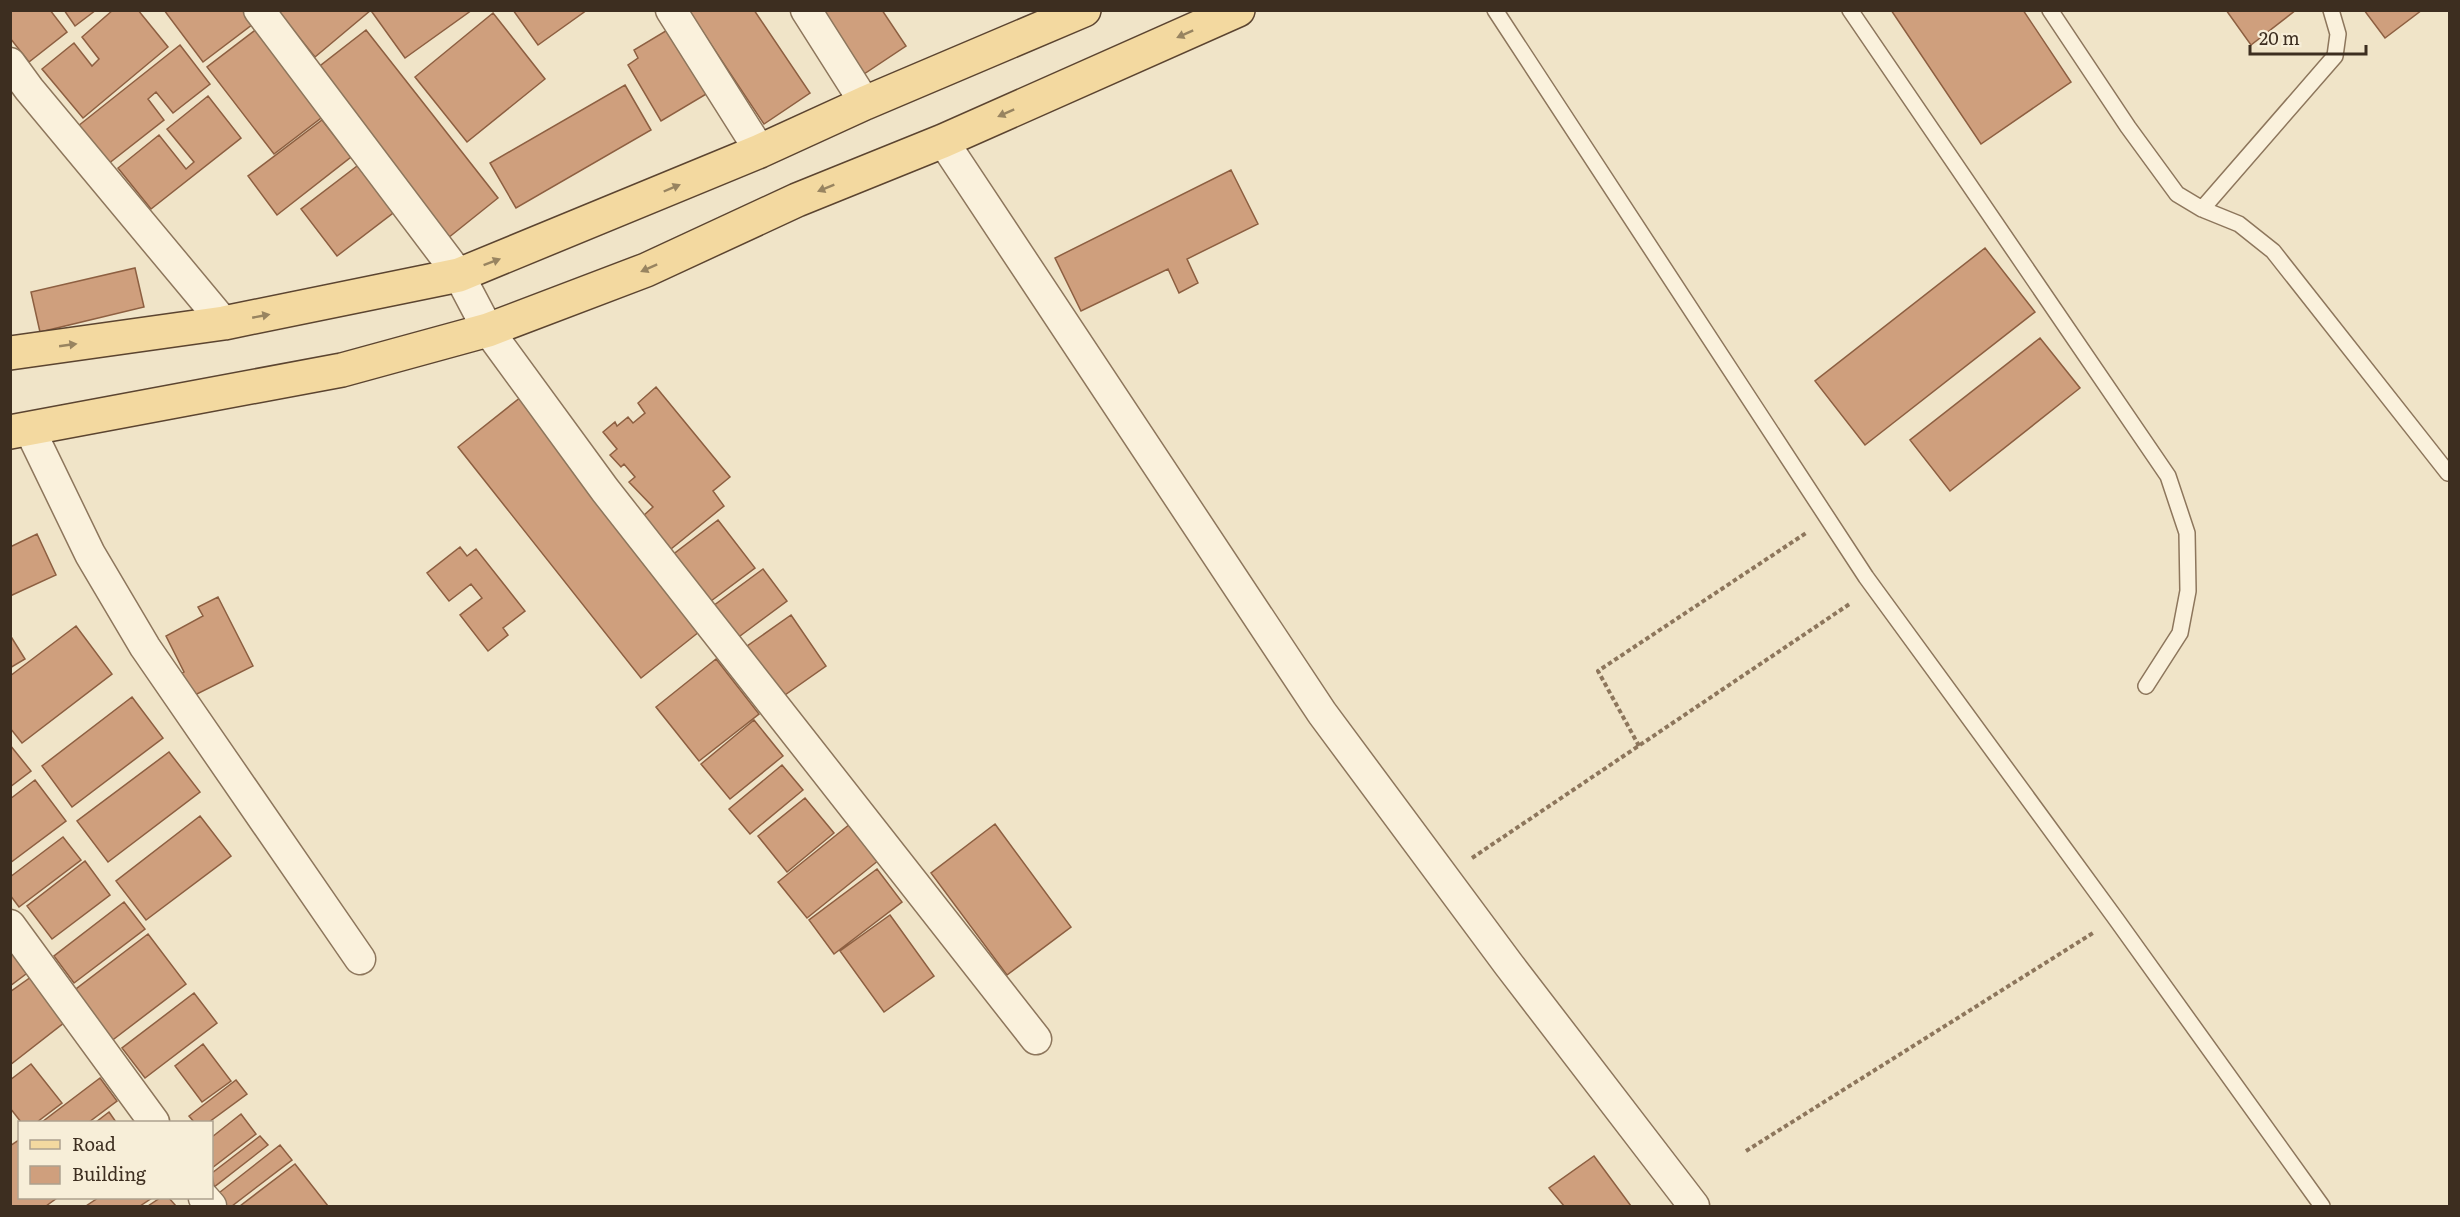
<svg xmlns="http://www.w3.org/2000/svg" width="2460" height="1217" viewBox="0 0 2460 1217" font-family="Literata,serif">
	<style>
		.building { fill: #cf9f7d; stroke: #8d5f41; stroke-width: 1.5 }
		.lines { fill: none; stroke-linecap: round; stroke-linejoin: round }
		.service-casing { stroke: #8d765c; stroke-width: 18 }
		.minor-casing { stroke: #8d765c; stroke-width: 33 }
		.primary-casing { stroke: #5b4430; stroke-width: 36 }
		.path { stroke: #8d765c; stroke-width: 4; stroke-dasharray: 4.5 3; stroke-linecap: butt }
		.service { stroke: #faf1dc; stroke-width: 15 }
		.minor { stroke: #faf1dc; stroke-width: 30 }
		.primary { stroke: #f3d9a0; stroke-width: 33 }
		.oneway { fill: #988460 }
	</style>
	<rect width="100%" height="100%" fill="#f0e4c8"/>
	<path class="building" d="M 10,10 L 50,10 L 67,32 L 29,62 L 10,38 Z
		M 64,10 L 96,10 L 75,26 Z
		M 113,10 L 138,10 L 168,47 L 83,118 L 42,69 L 74,43 L 92,66 L 99,59 L 82,37 Z
		M 164,10 L 243,10 L 253,24 L 203,62 Z
		M 277,10 L 371,10 L 315,57 Z
		M 374,10 L 472,10 L 405,58 L 372,12 Z
		M 513,10 L 587,10 L 538,45 Z
		M 688,10 L 754,10 L 810,93 L 764,124 Z
		M 813,10 L 882,10 L 906,46 L 858,78 Z
		M 1891,10 L 2023,10 L 2071,82 L 1981,144 Z
		M 2226,10 L 2296,10 L 2251,45 Z
		M 2364,10 L 2422,10 L 2385,38 Z
		M 493,13 L 545,79 L 467,142 L 415,77 Z
		M 258,28 L 325,115 L 274,154 L 207,67 Z
		M 669,29 L 708,93 L 661,121 L 628,65 L 638,58 L 634,50 Z
		M 366,30 L 498,198 L 448,238 L 316,69 Z
		M 180,45 L 210,84 L 173,113 L 156,92 L 148,99 L 164,120 L 108,164 L 78,126 Z
		M 625,85 L 651,130 L 516,208 L 490,163 Z
		M 208,96 L 241,138 L 151,209 L 118,168 L 159,135 L 186,169 L 194,162 L 167,129 Z
		M 322,120 L 351,157 L 277,215 L 248,176 Z
		M 361,163 L 397,210 L 337,256 L 301,209 Z
		M 1231,170 L 1258,224 L 1187,259 L 1198,283 L 1179,293 L 1168,269 L 1081,311 L 1055,258 Z
		M 1985,248 L 2035,312 L 1865,445 L 1815,381 Z
		M 135,268 L 144,307 L 40,332 L 31,292 Z
		M 2040,338 L 2080,388 L 1950,491 L 1910,440 Z
		M 656,387 L 730,477 L 713,491 L 724,506 L 671,549 L 643,516 L 653,507 L 629,482 L 635,477 L 624,464 L 621,467 L 610,455 L 617,449 L 603,432 L 615,422 L 617,426 L 628,417 L 633,423 L 645,413 L 638,403 Z
		M 521,397 L 704,628 L 641,678 L 458,447 Z
		M 718,520 L 755,568 L 707,604 L 671,556 Z
		M 37,534 L 56,575 L 10,596 L 10,547 Z
		M 460,547 L 467,556 L 476,549 L 525,611 L 503,628 L 508,635 L 488,651 L 460,615 L 482,598 L 471,584 L 449,601 L 427,573 Z
		M 763,569 L 787,601 L 732,642 L 709,609 Z
		M 218,597 L 253,666 L 185,700 L 174,677 L 184,672 L 166,636 L 203,616 L 198,607 Z
		M 791,615 L 826,666 L 775,702 L 740,651 Z
		M 76,626 L 112,674 L 22,743 L 10,728 L 10,676 Z
		M 10,635 L 25,659 L 10,668 Z
		M 716,659 L 759,714 L 699,761 L 656,707 Z
		M 132,697 L 163,738 L 72,807 L 42,766 Z
		M 754,720 L 783,756 L 730,799 L 701,764 Z
		M 10,745 L 31,771 L 10,787 Z
		M 169,752 L 200,792 L 108,862 L 77,821 Z
		M 782,765 L 803,790 L 750,834 L 729,809 Z
		M 35,780 L 66,821 L 10,863 L 10,799 Z
		M 805,798 L 834,833 L 787,872 L 758,836 Z
		M 200,816 L 231,856 L 146,920 L 116,881 Z
		M 850,824 L 879,860 L 807,918 L 778,882 Z
		M 995,824 L 1071,927 L 1007,975 L 931,873 Z
		M 63,837 L 81,860 L 19,907 L 10,895 L 10,877 Z
		M 85,861 L 110,895 L 52,939 L 27,906 Z
		M 877,869 L 902,902 L 834,954 L 809,920 Z
		M 124,902 L 145,929 L 74,983 L 54,956 Z
		M 890,915 L 934,976 L 884,1012 L 840,951 Z
		M 148,934 L 186,984 L 110,1042 L 72,992 Z
		M 10,944 L 34,968 L 10,986 Z
		M 31,977 L 65,1022 L 10,1065 L 10,992 Z
		M 194,993 L 217,1023 L 145,1078 L 122,1048 Z
		M 203,1044 L 231,1081 L 202,1102 L 175,1066 Z
		M 31,1064 L 62,1103 L 37,1122 L 21,1122 L 10,1108 L 10,1080 Z
		M 100,1078 L 117,1101 L 89,1122 L 42,1122 Z
		M 236,1080 L 247,1094 L 209,1122 L 194,1122 L 189,1116 Z
		M 109,1112 L 116,1122 L 96,1122 Z
		M 241,1114 L 256,1134 L 212,1168 L 212,1137 Z
		M 260,1136 L 268,1145 L 214,1187 L 212,1173 Z
		M 19,1140 L 20,1198 L 57,1198 L 46,1206 L 10,1206 L 10,1146 Z
		M 280,1145 L 292,1160 L 232,1206 L 223,1206 L 215,1196 Z
		M 1594,1156 L 1631,1206 L 1564,1206 L 1549,1188 Z
		M 295,1164 L 328,1206 L 240,1206 Z
		M 98,1198 L 152,1198 L 140,1206 L 86,1206 Z
		M 160,1198 L 169,1198 L 176,1206 L 148,1206 Z"/>
	<g class="lines">
		<g class="service-casing">
			<path id="service" d="M 1495,10 L 1866,577 L 2116,919 L 2322,1206
				M 1850,10 L 2168,476 L 2187,533 L 2188,591 L 2180,633 L 2146,686
				M 2050,10 L 2128,127 L 2177,194 L 2202,209 L 2239,224 L 2273,251 L 2448,473
				M 2202,209 L 2335,56 L 2338,34 L 2331,10"/>
		</g>
		<g class="minor-casing">
			<path id="minor" d="M 259,10 L 459,275 L 488,330 L 605,490 L 1036,1039
				M 671,10 L 760,151
				M 806,10 L 865,103
				M 10,63 L 29,89 L 224,323
				M 943,141 L 1322,713 L 1509,965 L 1694,1206
				M 29,428 L 90,554 L 145,647 L 360,959
				M 10,925 L 154,1122
				M 204,1198 L 211,1206"/>
		</g>
		<g class="primary-casing">
			<path id="primary" d="M 10,353 L 224,323 L 459,275 L 760,151 L 865,103 L 1084,10
				M 10,432 L 342,370 L 488,330 L 646,270 L 797,200 L 943,141 L 1238,10"/>
		</g>
		<path class="path" d="M 1639,746 L 1598,671 L 1806,533
			M 1472,858 L 1851,603
			M 1746,1151 L 2093,933"/>
		<use href="#service" class="service"/>
		<use href="#minor" class="minor"/>
		<use href="#primary" class="primary"/>
	</g>
	<defs><path id="oneway-solid" d="M-6-.8H1V-3.2L6.5 0L1 3.2V.8H-6Z" transform="scale(1.5)"/></defs>
	<g class="oneway">
		<use href="#oneway-solid" transform="translate(1185 34) rotate(156)"/>
		<use href="#oneway-solid" transform="translate(1006 113) rotate(156)"/>
		<use href="#oneway-solid" transform="translate(672 188) rotate(-23)"/>
		<use href="#oneway-solid" transform="translate(826 188) rotate(158)"/>
		<use href="#oneway-solid" transform="translate(492 262) rotate(-21)"/>
		<use href="#oneway-solid" transform="translate(649 268) rotate(156)"/>
		<use href="#oneway-solid" transform="translate(261 316) rotate(-11)"/>
		<use href="#oneway-solid" transform="translate(68 345) rotate(-8)"/>
	</g>
	<rect width="2460" height="1217" fill="none" stroke="#3d2e20" stroke-width="24"/>
	<rect x="18" y="1121" width="195" height="78" fill="#f7eed8" stroke="#ada18e" stroke-width="1.5"/>
	<rect x="30" y="1140" width="30" height="9" fill="#f3d9a0" stroke="#ada18e" stroke-width="1.5"/>
	<text x="72" y="1151" font-size="18" fill="#3d2e20">Road</text>
	<rect x="30" y="1166" width="30" height="18" fill="#cf9f7d" stroke="#ada18e" stroke-width="1.5"/>
	<text x="72" y="1181" font-size="18" fill="#3d2e20">Building</text>
	<path d="M2250 45v9h116v-9" fill="none" stroke="#3d2e20" stroke-width="3"/>
	<text x="2259" y="45" font-size="18" fill="#3d2e20" stroke="#f7eed8" stroke-width="4.5" paint-order="stroke">20 m</text>
</svg>
